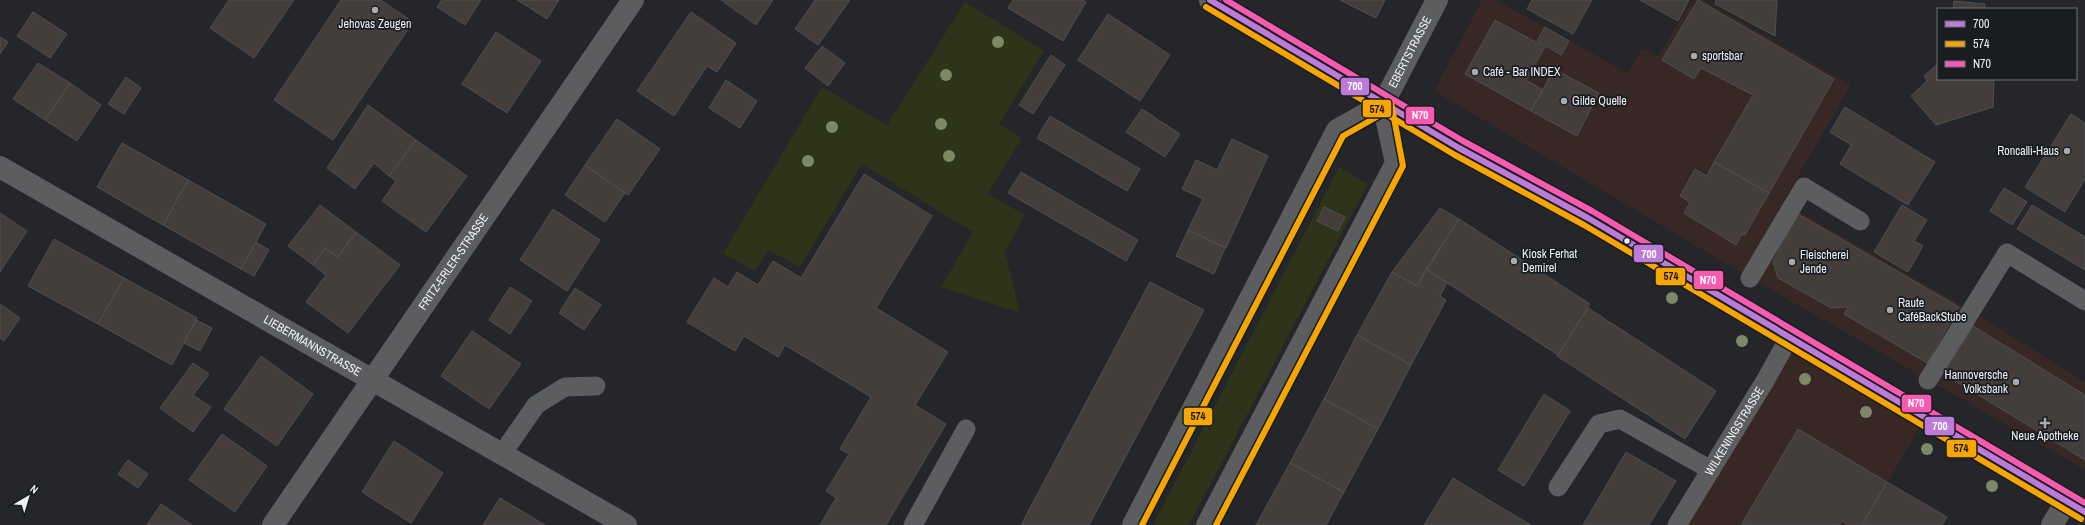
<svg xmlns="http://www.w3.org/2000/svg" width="2085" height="525" viewBox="0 0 2085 525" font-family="'Archivo Narrow',sans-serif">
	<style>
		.commercial { fill: #372725 }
		.green { fill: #2e3419 }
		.building { fill: #433e3c; stroke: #4e4f50 }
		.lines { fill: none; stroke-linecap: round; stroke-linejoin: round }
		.lane { stroke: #5b5d5e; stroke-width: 19 }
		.street { stroke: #5b5d5e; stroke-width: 22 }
		.secondary { stroke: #5f6060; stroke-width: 22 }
		.bus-1-casing { stroke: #191c21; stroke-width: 9 }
		.bus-2-casing { stroke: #191c21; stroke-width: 9 }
		.bus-3-casing { stroke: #191c21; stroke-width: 9 }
		.bus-1 { stroke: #bd7bd9; stroke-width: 6 }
		.bus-2 { stroke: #f7a600; stroke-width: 6 }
		.bus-3 { stroke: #f75aaf; stroke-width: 6 }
		.tree { fill: #7f8866 }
		.poi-dot { fill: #a8aaae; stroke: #191c21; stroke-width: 1.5 }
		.bus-dot { fill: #eff1f5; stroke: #191c21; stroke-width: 1.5 }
		.labels { text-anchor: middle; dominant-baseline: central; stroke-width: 3.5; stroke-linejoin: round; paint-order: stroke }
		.poi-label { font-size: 12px; fill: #eff1f5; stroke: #191c21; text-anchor: start }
		.street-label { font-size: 12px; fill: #eff1f5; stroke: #191c21 }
		.line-badge { stroke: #191c21; stroke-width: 1.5 }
		.badge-label { font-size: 11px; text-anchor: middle; font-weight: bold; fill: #fff }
		.pale-badge-label { font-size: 11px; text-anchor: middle; font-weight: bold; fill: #111 }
	</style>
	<rect width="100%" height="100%" fill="#242629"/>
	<path class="commercial" d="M 1482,0 L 1496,0 L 1628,73 L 1642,48 L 1658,56 L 1693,0 L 1703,0 L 1851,85 L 1783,202 L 1975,313 L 2085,382 L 2085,470 L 1742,273 L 1434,91 Z
		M 1791,347 L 1922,424 L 1862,525 L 1685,525 Z"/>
	<path class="green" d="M 965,2 L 1044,51 L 999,124 L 1022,138 L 988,194 L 1025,215 L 1005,252 L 1020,313 L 941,287 L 973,232 L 862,164 L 800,267 L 768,250 L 755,271 L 723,253 L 822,87 L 887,125 Z
		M 1339,167 L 1368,184 L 1189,525 L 1153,525 Z"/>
	<path class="building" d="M 229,0 L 294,0 L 254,58 L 210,28 Z
		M 341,0 L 381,0 L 413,22 L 333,140 L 274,100 Z
		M 442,0 L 481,0 L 465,25 L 437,7 Z
		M 517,0 L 559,0 L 547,19 Z
		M 721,0 L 773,0 L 756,25 Z
		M 815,0 L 850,0 L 818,45 L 795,29 Z
		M 1013,0 L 1083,0 L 1086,2 L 1063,41 L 1008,8 Z
		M 1340,0 L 1385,0 L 1376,18 Z
		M 1532,0 L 1592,0 L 1573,34 L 1527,9 Z
		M 1640,0 L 1689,0 L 1678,21 Z
		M 1698,0 L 1834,79 L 1769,193 L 1714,162 L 1753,95 L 1701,68 L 1694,79 L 1662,60 Z
		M 1716,0 L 1777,0 L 1775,36 L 1715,4 Z
		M 1954,1 L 1985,4 L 1984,9 L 1953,9 Z
		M 33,12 L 67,34 L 50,58 L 17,36 Z
		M 691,12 L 736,43 L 717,72 L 707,66 L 674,116 L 637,91 Z
		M 1108,14 L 1170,55 L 1140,101 L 1078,60 Z
		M 1495,20 L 1545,47 L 1526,80 L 1543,90 L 1531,111 L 1465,74 Z
		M 1545,27 L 1569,41 L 1561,55 L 1537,41 Z
		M 496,32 L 541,61 L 507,113 L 462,84 Z
		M 0,37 L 8,42 L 0,54 Z
		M 822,46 L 845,63 L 828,86 L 805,68 Z
		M 1051,55 L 1065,65 L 1033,114 L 1019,105 Z
		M 38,63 L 70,83 L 45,120 L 13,99 Z
		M 1938,64 L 1938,79 L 1994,79 L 1993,107 L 1936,125 L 1911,96 L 1927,81 L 1924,76 Z
		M 1554,69 L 1599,93 L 1577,136 L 1531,111 Z
		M 126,77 L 141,88 L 124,114 L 108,104 Z
		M 726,80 L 757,101 L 740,128 L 709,108 Z
		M 70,83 L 101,105 L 77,141 L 45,120 Z
		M 368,105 L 416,140 L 389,176 L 374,163 L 355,189 L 327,168 Z
		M 1845,107 L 1935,162 L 1908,205 L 1840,164 L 1851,145 L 1830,132 Z
		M 1142,109 L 1180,134 L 1165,157 L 1126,132 Z
		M 2071,114 L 2085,123 L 2085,179 L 2065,212 L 2025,187 Z
		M 1050,116 L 1140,169 L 1127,191 L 1037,138 Z
		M 617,119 L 660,149 L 628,195 L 585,165 Z
		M 1232,139 L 1268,156 L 1226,248 L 1188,230 L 1203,199 L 1182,189 L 1196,160 L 1217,170 Z
		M 416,140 L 467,176 L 426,232 L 382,201 L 396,181 L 389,176 Z
		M 122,143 L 188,180 L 163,225 L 97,187 Z
		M 1714,162 L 1769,193 L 1745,235 L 1742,234 L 1736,245 L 1684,213 L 1690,202 L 1680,196 L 1695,169 L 1707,176 Z
		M 585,165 L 625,193 L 605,222 L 565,195 Z
		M 1021,172 L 1138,240 L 1126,261 L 1008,193 Z
		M 864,174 L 932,216 L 876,308 L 948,352 L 915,405 L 946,424 L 886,525 L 820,525 L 836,498 L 826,491 L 849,454 L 840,449 L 871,397 L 785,345 L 778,357 L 744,336 L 735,351 L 687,322 L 714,278 L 728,287 L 737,272 L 758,285 L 773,261 L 801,278 Z
		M 188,180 L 266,224 L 241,269 L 163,225 Z
		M 2004,188 L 2027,202 L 2012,225 L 1990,211 Z
		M 320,205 L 356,232 L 338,257 L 325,248 L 313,265 L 288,246 Z
		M 1902,205 L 1927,220 L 1914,241 L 1923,246 L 1908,272 L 1874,252 Z
		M 2032,205 L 2085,237 L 2085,270 L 2017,229 Z
		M 1324,207 L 1345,217 L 1338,231 L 1317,221 Z
		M 1440,208 L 1459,219 L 1417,286 L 1392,272 Z
		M 553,209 L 600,240 L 567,291 L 520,260 Z
		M 0,213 L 27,231 L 0,272 Z
		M 1798,214 L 1959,307 L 1927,363 L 1844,314 L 1848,307 L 1831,308 L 1778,278 L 1773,262 Z
		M 1459,219 L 1590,304 L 1558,355 L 1426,269 Z
		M 1188,230 L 1225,248 L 1214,274 L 1176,256 Z
		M 356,232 L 400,265 L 348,333 L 306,302 L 326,275 L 313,265 L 325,248 L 338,257 Z
		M 54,239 L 124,278 L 98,324 L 28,286 Z
		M 256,242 L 269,250 L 254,276 L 241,269 Z
		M 1426,269 L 1447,283 L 1440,296 L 1446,300 L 1411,365 L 1357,335 L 1392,272 L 1417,286 Z
		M 124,278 L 197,318 L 172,365 L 98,324 Z
		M 1150,282 L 1204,310 L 1089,525 L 1021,525 Z
		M 510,287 L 532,301 L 510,334 L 489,320 Z
		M 575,288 L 601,305 L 584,330 L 559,313 Z
		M 0,304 L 20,318 L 4,341 L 0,338 Z
		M 1588,308 L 1716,391 L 1685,439 L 1557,356 Z
		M 196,320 L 212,328 L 200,351 L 184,343 Z
		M 1973,326 L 2085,395 L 2085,460 L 1944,374 Z
		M 472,331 L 521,364 L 489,409 L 441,376 Z
		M 1357,335 L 1411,365 L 1378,429 L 1324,399 Z
		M 261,356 L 313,394 L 277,446 L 224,409 Z
		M 193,363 L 209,374 L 193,395 L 211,407 L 193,432 L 160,408 Z
		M 1544,394 L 1570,411 L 1524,486 L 1498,470 Z
		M 1324,399 L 1378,429 L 1344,492 L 1290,463 Z
		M 1798,429 L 1887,482 L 1862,525 L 1848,525 L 1842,521 L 1839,525 L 1741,525 Z
		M 222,434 L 267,466 L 235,512 L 189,480 Z
		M 394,441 L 443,473 L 411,523 L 362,492 Z
		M 1626,452 L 1676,481 L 1649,525 L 1583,525 Z
		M 128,460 L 148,474 L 138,488 L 118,474 Z
		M 1290,463 L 1344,492 L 1326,525 L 1256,525 Z
		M 1453,478 L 1497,505 L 1531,525 L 1424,525 Z
		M 1887,482 L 1947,517 L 1942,525 L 1862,525 Z
		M 500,498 L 545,525 L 483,525 Z
		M 161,504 L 192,525 L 147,525 Z"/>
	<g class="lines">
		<g class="lane">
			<path d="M 1750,278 L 1804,187 L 1860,221"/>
			<path d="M 1928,380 L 2007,253 L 2085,301"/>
			<path d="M 502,454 L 536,405 L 565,387 L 596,386"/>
			<path d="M 1558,487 L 1599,424 L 1620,419 L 1711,470"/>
			<path d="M 913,525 L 966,429"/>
			<path id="s1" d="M 1677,525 L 1765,381 L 1790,336"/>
		</g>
		<g class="street">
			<path id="s2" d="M 0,167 L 626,525"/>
			<path id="s3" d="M 273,525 L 633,0"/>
			<path id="s4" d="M 1133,525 L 1337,130 L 1383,104 L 1437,0"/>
			<path d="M 1207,525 L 1396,163 L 1383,104"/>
			<path d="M 2052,525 L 2067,500"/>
		</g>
		<path class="secondary" d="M 1210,0 L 1383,104 L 1459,148 L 1588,218 L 2085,512"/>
		<g class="bus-1-casing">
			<path id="bus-1" d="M 1210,0 L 1459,148 L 1588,218 L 2085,512"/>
		</g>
		<g class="bus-2-casing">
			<path id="bus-2" d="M 1206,7 L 1455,155 L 1584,225 L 2081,519
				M 1142,525 L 1343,136 L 1387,111
				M 1216,525 L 1403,166 L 1391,102"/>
		</g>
		<g class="bus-3-casing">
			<path id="bus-3" d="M 1226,0 L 1463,141 L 1592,211 L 2085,503"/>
		</g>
		<use href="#bus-1" class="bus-1"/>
		<use href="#bus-2" class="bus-2"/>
		<use href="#bus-3" class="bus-3"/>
	</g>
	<g class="tree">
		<circle cx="998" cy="42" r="6"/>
		<circle cx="946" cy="75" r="6"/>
		<circle cx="941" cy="124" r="6"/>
		<circle cx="832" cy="127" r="6"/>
		<circle cx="949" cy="156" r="6"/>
		<circle cx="808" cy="161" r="6"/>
		<circle cx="1672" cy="298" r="6"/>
		<circle cx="1742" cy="341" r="6"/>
		<circle cx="1805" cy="379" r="6"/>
		<circle cx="1866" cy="412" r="6"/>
		<circle cx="1927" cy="449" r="6"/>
		<circle cx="1992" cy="486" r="6"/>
	</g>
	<g class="poi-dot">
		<circle cx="375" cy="10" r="4"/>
		<circle cx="1694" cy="56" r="4"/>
		<circle cx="1475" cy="72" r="4"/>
		<circle cx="1564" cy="101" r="4"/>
		<circle cx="2067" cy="151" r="4"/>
		<circle cx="1514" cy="261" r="4"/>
		<circle cx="1792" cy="262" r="4"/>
		<circle cx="1890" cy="310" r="4"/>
		<circle cx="2016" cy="382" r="4"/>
		<path d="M2043 417h4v4h4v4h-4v4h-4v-4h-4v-4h4z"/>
	</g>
	<circle class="bus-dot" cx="1627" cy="241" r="3.5"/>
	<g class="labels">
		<g class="poi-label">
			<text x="375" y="24" text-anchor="middle">Jehovas Zeugen</text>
			<text x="1702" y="56">sportsbar</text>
			<text x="1483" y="72">Café - Bar INDEX</text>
			<text x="1572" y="101">Gilde Quelle</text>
			<text x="2059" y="151" text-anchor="end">Roncalli-Haus</text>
			<text x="1522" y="254">Kiosk Ferhat<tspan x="1522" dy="14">Demirel</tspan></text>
			<text x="1800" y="255">Fleischerei<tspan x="1800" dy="14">Jende</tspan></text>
			<text x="1898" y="303">Raute<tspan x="1898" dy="14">CaféBackStube</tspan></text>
			<text x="2008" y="375" text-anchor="end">Hannoversche<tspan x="2008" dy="14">Volksbank</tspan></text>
			<text x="2045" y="436" text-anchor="middle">Neue Apotheke</text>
		</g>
		<g class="street-label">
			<text stroke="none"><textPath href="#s4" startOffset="556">EBERTSTRASSE</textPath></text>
			<text stroke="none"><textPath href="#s3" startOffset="319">FRITZ-ERLER-STRASSE</textPath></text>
			<text stroke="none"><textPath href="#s2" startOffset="360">LIEBERMANNSTRASSE</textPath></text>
			<text stroke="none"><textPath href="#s1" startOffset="110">WILKENINGSTRASSE</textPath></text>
		</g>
	</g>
	<g class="line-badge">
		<rect x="1340" y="77" width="30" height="19" rx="4" fill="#bd7bd9"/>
		<rect x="1362" y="99" width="30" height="19" rx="4" fill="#f7a600"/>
		<rect x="1405" y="106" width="30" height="19" rx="4" fill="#f75aaf"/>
		<rect x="1633" y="244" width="31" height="19" rx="4" fill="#bd7bd9"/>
		<rect x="1655" y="267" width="31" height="19" rx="4" fill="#f7a600"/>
		<rect x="1693" y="270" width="31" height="20" rx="4" fill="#f75aaf"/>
		<rect x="1901" y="394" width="31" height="19" rx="4" fill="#f75aaf"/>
		<rect x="1183" y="407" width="30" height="19" rx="4" fill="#f7a600"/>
		<rect x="1924" y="416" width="31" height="20" rx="4" fill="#bd7bd9"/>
		<rect x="1946" y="439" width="31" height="19" rx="4" fill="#f7a600"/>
	</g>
	<g class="badge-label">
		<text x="1355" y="90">700</text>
		<text x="1420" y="119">N70</text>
		<text x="1649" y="258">700</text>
		<text x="1708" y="284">N70</text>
		<text x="1916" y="407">N70</text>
		<text x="1940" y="430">700</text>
	</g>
	<g class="pale-badge-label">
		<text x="1377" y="113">574</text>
		<text x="1671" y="280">574</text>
		<text x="1198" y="420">574</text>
		<text x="1961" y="452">574</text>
	</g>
	<rect x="1937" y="8" width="140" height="72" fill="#191c21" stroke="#6f7176"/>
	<rect x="1945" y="21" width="20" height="6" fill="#bd7bd9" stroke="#6f7176"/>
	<text x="1973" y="28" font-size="12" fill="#eff1f5">700</text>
	<rect x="1945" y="41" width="20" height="6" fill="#f7a600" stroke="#6f7176"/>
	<text x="1973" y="48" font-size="12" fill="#eff1f5">574</text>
	<rect x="1945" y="61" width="20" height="6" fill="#f75aaf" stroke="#6f7176"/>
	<text x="1973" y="68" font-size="12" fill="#eff1f5">N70</text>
	<g transform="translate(28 497) rotate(38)" stroke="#191c21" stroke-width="3" paint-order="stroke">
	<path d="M0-3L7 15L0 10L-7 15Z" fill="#eff1f5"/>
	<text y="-6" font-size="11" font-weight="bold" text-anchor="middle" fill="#eff1f5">N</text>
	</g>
</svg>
